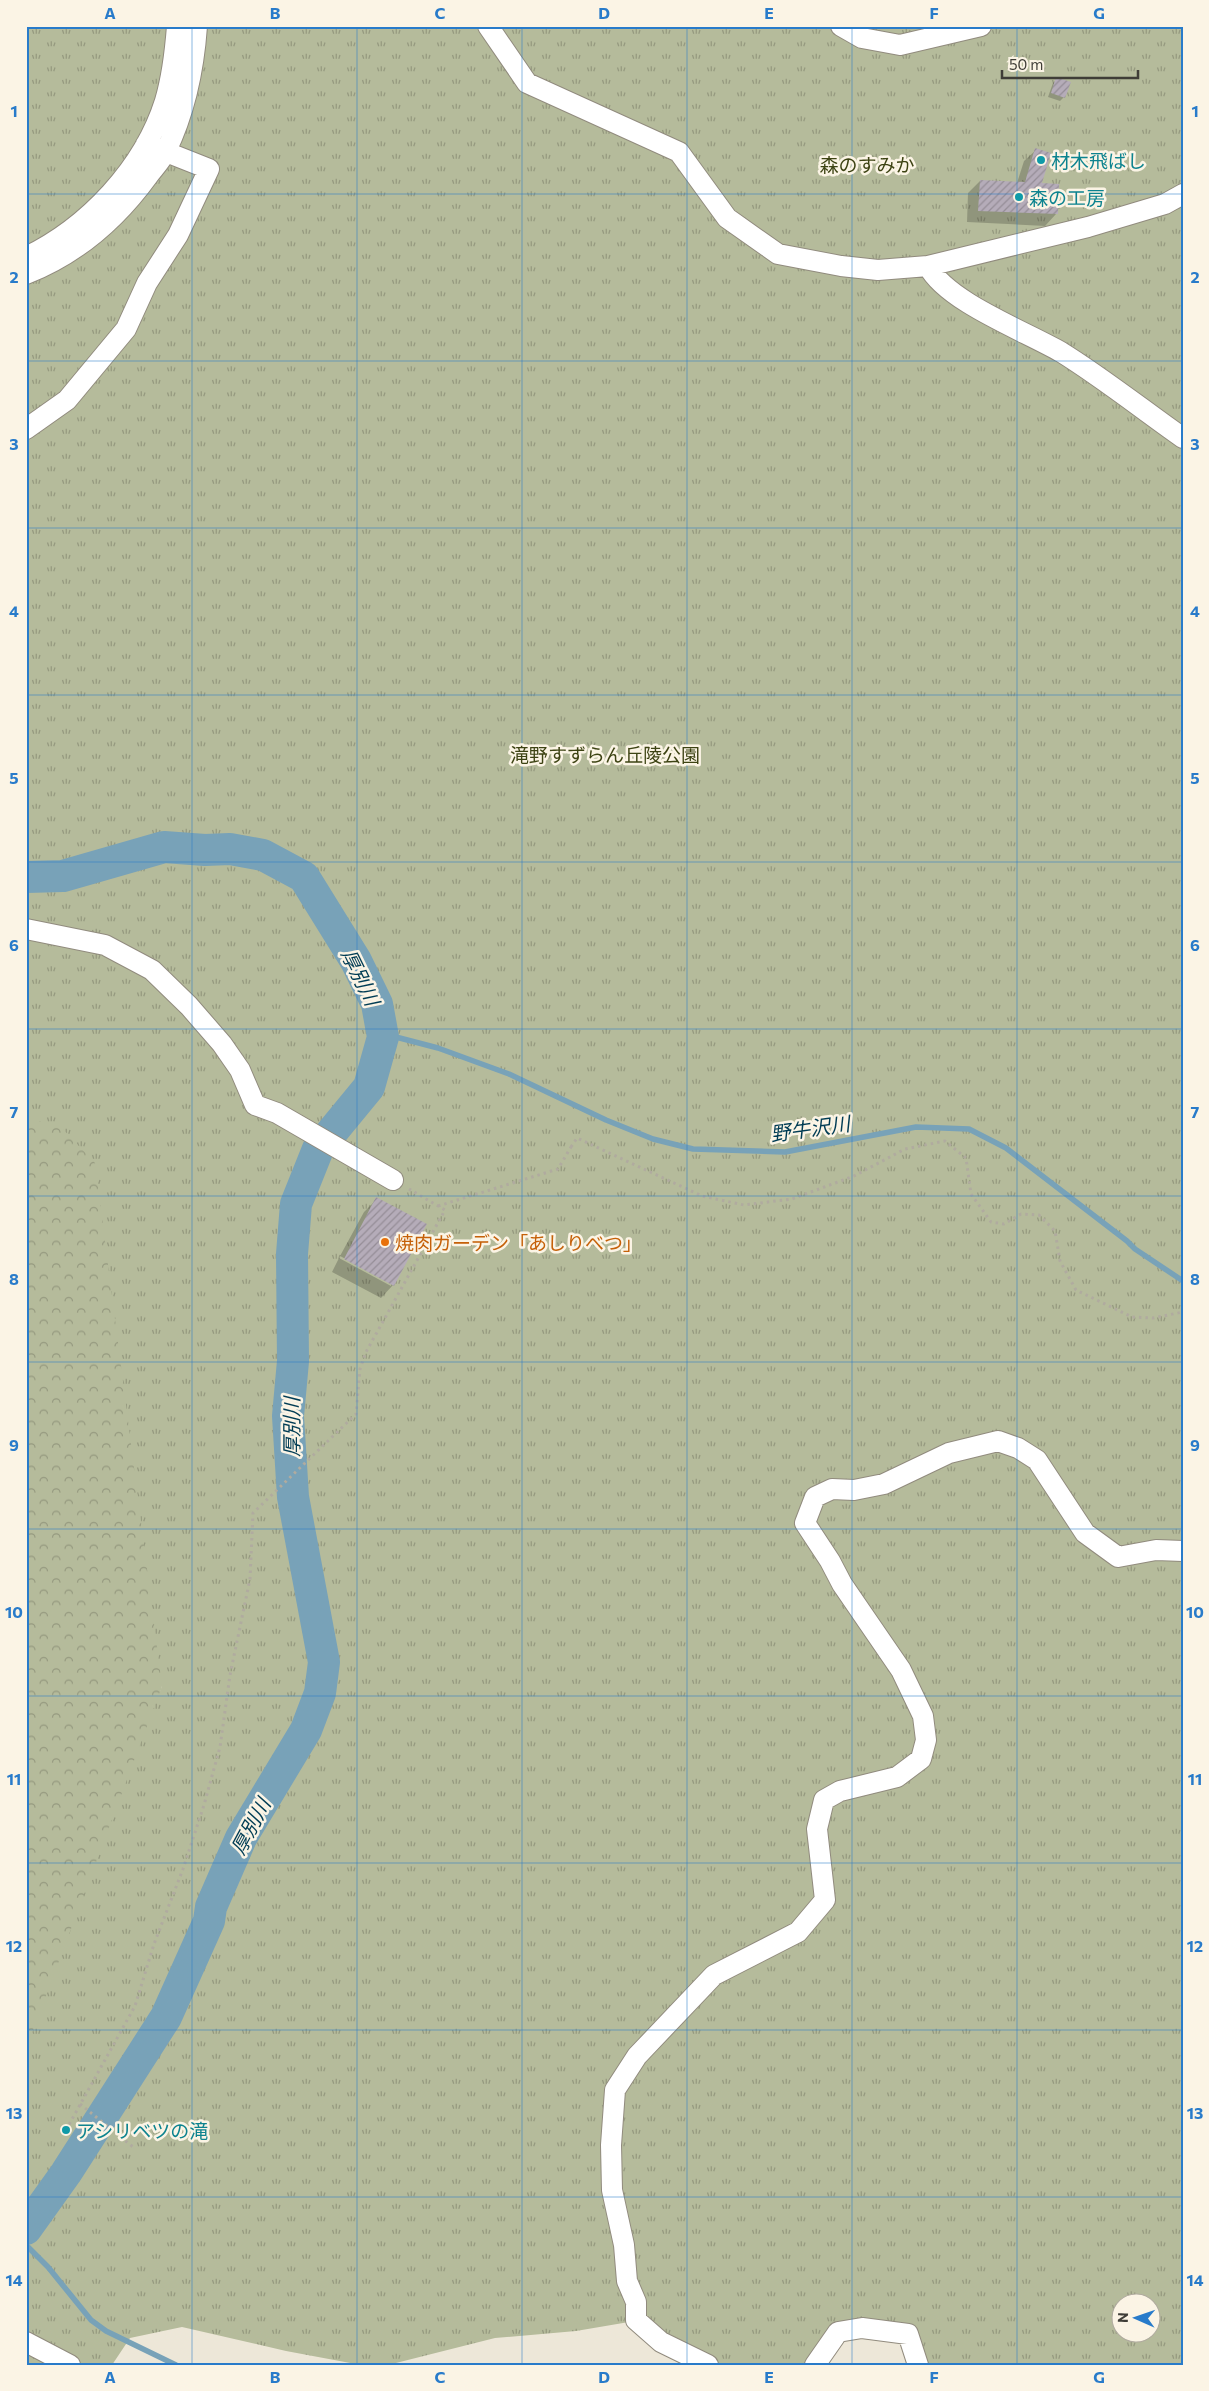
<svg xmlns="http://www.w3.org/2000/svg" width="1209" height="2391" viewBox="0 0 1209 2391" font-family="Commissioner,'Noto Sans JP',sans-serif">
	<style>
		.forest { fill: url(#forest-crowns) }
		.park { fill: url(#park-tufts); fill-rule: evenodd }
		.shadow { fill: #0003 }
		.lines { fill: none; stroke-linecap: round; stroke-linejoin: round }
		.stream { stroke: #78a2b8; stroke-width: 5.5 }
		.river { stroke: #78a2b8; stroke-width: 32 }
		.building { fill: url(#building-hatch) }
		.minor-casing { stroke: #918b7e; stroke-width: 22 }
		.path { stroke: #b0ab9f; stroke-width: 3; stroke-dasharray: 2.5 4; stroke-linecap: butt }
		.minor { stroke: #fff; stroke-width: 20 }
		.grid { fill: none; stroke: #287bca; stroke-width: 1; stroke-opacity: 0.55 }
		.culture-dot { fill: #0f9aa8; stroke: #fbf4e5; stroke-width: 2 }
		.food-dot { fill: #e8710a; stroke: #fbf4e5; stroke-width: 2 }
		.labels { text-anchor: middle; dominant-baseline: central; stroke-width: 5; stroke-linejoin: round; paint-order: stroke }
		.culture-label { font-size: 19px; fill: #0d838f; stroke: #fbf4e5; text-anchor: start }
		.park-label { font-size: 19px; fill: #3d4313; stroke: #fbf4e5 }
		.food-label { font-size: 19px; fill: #c56008; stroke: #fbf4e5; text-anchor: start }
		.water-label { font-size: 20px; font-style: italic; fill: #003c54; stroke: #fbf4e5 }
		.neatline { fill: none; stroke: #287bca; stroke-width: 2 }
		.grid-label { font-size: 16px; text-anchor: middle; font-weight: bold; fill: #287bca }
	</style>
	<defs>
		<pattern id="forest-crowns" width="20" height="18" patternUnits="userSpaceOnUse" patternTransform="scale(1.25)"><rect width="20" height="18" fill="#b5bb9b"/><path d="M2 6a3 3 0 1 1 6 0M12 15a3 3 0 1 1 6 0" fill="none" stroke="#95997f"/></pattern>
		<pattern id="park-tufts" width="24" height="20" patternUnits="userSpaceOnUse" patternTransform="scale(1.25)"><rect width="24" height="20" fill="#b5bb9b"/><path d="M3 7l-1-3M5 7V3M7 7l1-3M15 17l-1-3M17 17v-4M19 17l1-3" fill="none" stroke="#95997f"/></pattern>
		<pattern id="building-hatch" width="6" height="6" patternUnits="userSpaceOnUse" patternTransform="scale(1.25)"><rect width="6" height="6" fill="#b5acb9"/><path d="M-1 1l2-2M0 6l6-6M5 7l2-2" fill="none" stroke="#958d97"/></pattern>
	</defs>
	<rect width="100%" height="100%" fill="#ede7d8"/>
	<path class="forest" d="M 26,905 L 279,1283 L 26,2155 Z"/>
	<path class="park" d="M 26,26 L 1183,26 L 1183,2365 L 916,2365 L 894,2324 L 840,2338 L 822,2365 L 694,2365 L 629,2322 L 576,2331 L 495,2338 L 388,2365 L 361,2365 L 286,2351 L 182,2327 L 130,2338 L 112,2365 L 26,2365 L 26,2049 L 162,1686 L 95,1163 L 58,1124 L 26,1119 ZM 1122,2304 L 1152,2304 L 1152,2334 L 1122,2334 Z"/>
	<path class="shadow" d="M 1057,79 L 1064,97 L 1060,101 L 1048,97 L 1053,83 Z
		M 1036,150 L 1040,184 L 1056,214 L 1045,226 L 967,222 L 968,193 L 980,181 L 1017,183 L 1024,161 Z
		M 377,1199 L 393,1285 L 381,1298 L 332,1272 L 339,1258 L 391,1286 L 391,1283 L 340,1256 L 364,1212 Z"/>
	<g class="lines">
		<path class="stream" d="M 383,1037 L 392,1036 L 438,1048 L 509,1074 L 606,1120 L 653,1139 L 693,1149 L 785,1152 L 916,1127 L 969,1129 L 1006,1148 L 1127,1241 L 1135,1249 L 1183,1281
			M 26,2245 L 48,2267 L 91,2320 L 106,2331 L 176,2365"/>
		<path class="river" d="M 26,877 L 63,876 L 164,847 L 205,850 L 230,849 L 263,855 L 304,877 L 356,961 L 377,1004 L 383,1037 L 369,1087 L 318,1149 L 296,1204 L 292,1254 L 293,1361 L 288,1416 L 293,1497 L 324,1662 L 320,1693 L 306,1730 L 241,1838 L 211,1907 L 209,1921 L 166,2017 L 66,2173 L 26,2229"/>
	</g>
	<path class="building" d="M 1056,77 L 1071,82 L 1065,98 L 1051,93 Z
		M 1035,148 L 1051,153 L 1042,183 L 1059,184 L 1058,214 L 978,211 L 980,180 L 1025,182 Z
		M 376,1197 L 427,1224 L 394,1286 L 344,1259 Z"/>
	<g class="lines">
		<g class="minor-casing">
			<path id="minor" d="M 488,26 L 527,83 L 679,152 L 727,218 L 778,254 L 841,266 L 878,270 L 928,266 L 1088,227 L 1165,204 L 1183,194
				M 841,26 L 862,38 L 900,45 L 981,26
				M 26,257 C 88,227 144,168 165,101 C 172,77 175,52 177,26
				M 928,266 C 947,302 1025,331 1061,352 C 1103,378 1143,410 1183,438
				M 26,274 C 77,254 116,220 148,176 C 154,168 162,160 166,151 C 185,112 194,69 197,26
				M 26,429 L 67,400 L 126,329 L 147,283 L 178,235 L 209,169 L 146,144
				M 26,929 L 105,945 L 152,970 L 189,1006 L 222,1044 L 240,1070 L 255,1105 L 277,1113 L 393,1180
				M 26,2342 L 70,2365
				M 708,2365 L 661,2342 L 636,2320 L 636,2302 L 627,2281 L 624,2245 L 612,2190 L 611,2145 L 615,2090 L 637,2056 L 714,1975 L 798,1932 L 825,1900 L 817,1829 L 824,1800 L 840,1791 L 897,1777 L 921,1759 L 926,1740 L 923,1716 L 901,1670 L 842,1584 L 830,1561 L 805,1523 L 815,1497 L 832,1489 L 854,1490 L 884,1484 L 949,1453 L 998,1441 L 1018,1448 L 1037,1460 L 1085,1533 L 1118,1557 L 1156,1550 L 1183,1551
				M 815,2365 L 838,2332 L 862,2328 L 908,2334 L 918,2365"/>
		</g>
		<path class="path" d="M 571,1147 L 577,1138 L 702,1196 L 744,1205 L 792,1199 L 854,1176 L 905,1149 L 945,1141 L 966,1158 L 971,1194 L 991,1222 L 1004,1224 L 1021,1214 L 1039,1215 L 1055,1231 L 1060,1261 L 1076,1290 L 1132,1317 L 1153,1318 L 1183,1312
			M 438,1206 L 558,1169 L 571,1147
			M 80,2104 L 133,2147
			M 66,2130 L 135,2006 L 154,1944 L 183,1869 L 204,1805 L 220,1747 L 230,1675 L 250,1579 L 253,1513 L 356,1414 L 360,1369 L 366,1352 L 445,1210 L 409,1189"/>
		<use href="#minor" class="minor"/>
	</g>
	<path class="grid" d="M 192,26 L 192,2365M 357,26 L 357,2365M 522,26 L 522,2365M 687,26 L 687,2365M 852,26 L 852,2365M 1017,26 L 1017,2365M 26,194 L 1183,194M 26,361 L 1183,361M 26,528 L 1183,528M 26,695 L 1183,695M 26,862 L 1183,862M 26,1029 L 1183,1029M 26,1196 L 1183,1196M 26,1362 L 1183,1362M 26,1529 L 1183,1529M 26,1696 L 1183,1696M 26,1863 L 1183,1863M 26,2030 L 1183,2030M 26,2197 L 1183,2197"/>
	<g class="culture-dot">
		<circle cx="1041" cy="160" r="5"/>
		<circle cx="1019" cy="197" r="5"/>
		<circle cx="66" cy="2130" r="5"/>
	</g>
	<circle class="food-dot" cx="385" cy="1242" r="5"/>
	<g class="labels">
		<g class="culture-label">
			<text x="1051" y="160">材木飛ばし</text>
			<text x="1029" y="197">森の工房</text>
			<text x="76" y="2130">アシリベツの滝</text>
		</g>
		<g class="park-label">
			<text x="867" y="164">森のすみか</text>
			<text x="605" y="754">滝野すずらん丘陵公園</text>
		</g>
		<g class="food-label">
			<text x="395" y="1242">焼肉ガーデン「あしりべつ」</text>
		</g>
		<g class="water-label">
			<text transform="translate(361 977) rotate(64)">厚別川</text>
			<text transform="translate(810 1128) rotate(-8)">野牛沢川</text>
			<text transform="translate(291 1427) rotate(-90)">厚別川</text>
			<text transform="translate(250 1826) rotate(-62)">厚別川</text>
		</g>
	</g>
	<rect width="1209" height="2391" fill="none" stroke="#fbf4e5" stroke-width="55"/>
	<g transform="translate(1136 2318) rotate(272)"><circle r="24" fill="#fbf4e5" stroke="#b0ab9f"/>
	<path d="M0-4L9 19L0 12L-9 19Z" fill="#287bca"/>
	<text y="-8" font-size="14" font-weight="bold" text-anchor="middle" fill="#3f3d37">N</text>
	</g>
	<path d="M1002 70v8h136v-8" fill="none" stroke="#3f3d37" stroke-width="2.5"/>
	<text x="1009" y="70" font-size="15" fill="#3f3d37" stroke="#fbf4e5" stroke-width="4" paint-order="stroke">50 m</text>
	<rect x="28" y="28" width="1154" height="2336" class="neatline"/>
	<g class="grid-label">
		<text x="110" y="19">A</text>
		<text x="275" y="19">B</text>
		<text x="440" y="19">C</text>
		<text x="604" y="19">D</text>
		<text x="769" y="19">E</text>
		<text x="934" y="19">F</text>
		<text x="1099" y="19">G</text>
		<text x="14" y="117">1</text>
		<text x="1195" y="117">1</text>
		<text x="14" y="283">2</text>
		<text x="1195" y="283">2</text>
		<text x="14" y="450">3</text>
		<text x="1195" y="450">3</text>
		<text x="14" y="617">4</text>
		<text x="1195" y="617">4</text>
		<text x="14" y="784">5</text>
		<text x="1195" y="784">5</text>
		<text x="14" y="951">6</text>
		<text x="1195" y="951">6</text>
		<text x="14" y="1118">7</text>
		<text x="1195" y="1118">7</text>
		<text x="14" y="1285">8</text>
		<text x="1195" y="1285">8</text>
		<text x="14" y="1451">9</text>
		<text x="1195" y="1451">9</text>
		<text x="14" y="1618">10</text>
		<text x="1195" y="1618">10</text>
		<text x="14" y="1785">11</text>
		<text x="1195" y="1785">11</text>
		<text x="14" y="1952">12</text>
		<text x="1195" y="1952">12</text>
		<text x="14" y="2119">13</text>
		<text x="1195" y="2119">13</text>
		<text x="14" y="2286">14</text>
		<text x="1195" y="2286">14</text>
		<text x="110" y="2383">A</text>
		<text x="275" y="2383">B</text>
		<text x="440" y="2383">C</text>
		<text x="604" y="2383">D</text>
		<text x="769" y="2383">E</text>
		<text x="934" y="2383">F</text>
		<text x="1099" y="2383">G</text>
	</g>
</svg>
